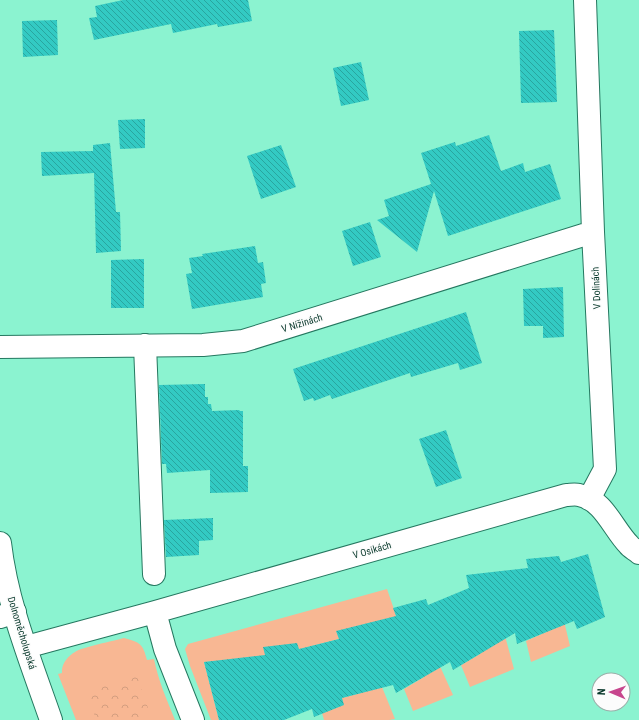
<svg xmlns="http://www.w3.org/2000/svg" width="639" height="720" viewBox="0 0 639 720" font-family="'Roboto Condensed',sans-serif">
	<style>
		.green { fill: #f8b793 }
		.park { fill: url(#park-crowns) }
		.building { fill: url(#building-back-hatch) }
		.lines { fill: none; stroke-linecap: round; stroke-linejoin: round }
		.minor-casing { stroke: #257860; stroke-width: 24 }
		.tertiary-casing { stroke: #257860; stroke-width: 24 }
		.minor { stroke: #fff; stroke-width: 22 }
		.tertiary { stroke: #fff; stroke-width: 22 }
		.labels { text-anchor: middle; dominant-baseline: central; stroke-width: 3; stroke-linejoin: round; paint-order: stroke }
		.street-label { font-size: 10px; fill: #08382b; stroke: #fcfcfc }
	</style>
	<defs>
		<pattern id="park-crowns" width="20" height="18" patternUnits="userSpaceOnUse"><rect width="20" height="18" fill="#f8b793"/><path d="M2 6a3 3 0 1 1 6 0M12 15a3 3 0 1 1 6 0" fill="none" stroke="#d39e7f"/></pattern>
		<pattern id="building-back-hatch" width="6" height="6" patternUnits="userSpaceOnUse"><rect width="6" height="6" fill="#33cac3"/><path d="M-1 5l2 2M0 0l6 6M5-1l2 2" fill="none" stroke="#29a59f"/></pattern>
	</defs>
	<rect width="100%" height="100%" fill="#8bf3d0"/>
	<path class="green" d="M 387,589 L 397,618 L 339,639 L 266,658 L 204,662 L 219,720 L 211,720 L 190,666 L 185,649 L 188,644 Z
		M 564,621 L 570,646 L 531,662 L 526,641 L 546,632 L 545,626 Z
		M 505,636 L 514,669 L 470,687 L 461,665 L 480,654 L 478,648 Z
		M 124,638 C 140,642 143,644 147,660 L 154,659 C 158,680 167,700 175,720 L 76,720 L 58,674 L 62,673 C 61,664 68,656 75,652 C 82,647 114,641 124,638 Z
		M 439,664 L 453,695 L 413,711 L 404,689 L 424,677 L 421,671 Z
		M 382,687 L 395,719 L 389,720 L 324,720 L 322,713 L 342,698 Z"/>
	<path class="park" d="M 137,675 L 152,720 L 96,720 L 87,692 Z"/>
	<path class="building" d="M 123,0 L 248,0 L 252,21 L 218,27 L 217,24 L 173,33 L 171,24 L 94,40 L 89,18 L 97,17 L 95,6 Z
		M 57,20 L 58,55 L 23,57 L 22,21 Z
		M 554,30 L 557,102 L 521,103 L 519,31 Z
		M 361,62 L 369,100 L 341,106 L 333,68 Z
		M 145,119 L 145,148 L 120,149 L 118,120 Z
		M 489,135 L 501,171 L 523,163 L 525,172 L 550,164 L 561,199 L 448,236 L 434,191 L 417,252 L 377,220 L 389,216 L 384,200 L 431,184 L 421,153 L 455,142 L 456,146 Z
		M 110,143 L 116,212 L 120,212 L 121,251 L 96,253 L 94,173 L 42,176 L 41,152 L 93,151 L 93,145 Z
		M 281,145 L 296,187 L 261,199 L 247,156 Z
		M 370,222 L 381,257 L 353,266 L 342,231 Z
		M 255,246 L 258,263 L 263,262 L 266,283 L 261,284 L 263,297 L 192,309 L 186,274 L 192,273 L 189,258 L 203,256 L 202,254 Z
		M 144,259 L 144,308 L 111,308 L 111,260 Z
		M 563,287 L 564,337 L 543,338 L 543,326 L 524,326 L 523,289 Z
		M 466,312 L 482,363 L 460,370 L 458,363 L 411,377 L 410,373 L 332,399 L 330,395 L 314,401 L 313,398 L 304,401 L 293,369 Z
		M 205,384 L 205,397 L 208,397 L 208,404 L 211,404 L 212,411 L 239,410 L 240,411 L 243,411 L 243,466 L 248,466 L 248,492 L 210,493 L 210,470 L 167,473 L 166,464 L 162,464 L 159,385 Z
		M 446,430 L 462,478 L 436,487 L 419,439 Z
		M 213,518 L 213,540 L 199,541 L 199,555 L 166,557 L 164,520 Z
		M 588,554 L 605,617 L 577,629 L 574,621 L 517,644 L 515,633 L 453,670 L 450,662 L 396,693 L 393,685 L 342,698 L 344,705 L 314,717 L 312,709 L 284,720 L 219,720 L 204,662 L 265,655 L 263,647 L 297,643 L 299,649 L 339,639 L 336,631 L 396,616 L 393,608 L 426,599 L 428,605 L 469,588 L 466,575 L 528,568 L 526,559 L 559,556 L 561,562 Z"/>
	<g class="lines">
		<g class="minor-casing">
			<path id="minor" d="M 585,0 L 593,232 L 605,469 L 589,499
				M 145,345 L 154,574
				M 0,347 L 203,345 L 243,341 L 593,232
				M 155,612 L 165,649 L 193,720
				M 0,617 L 15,612
				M 26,647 L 155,612 L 566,495 C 570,495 575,494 579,495 C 604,500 613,529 629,545 C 631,548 636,550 639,553"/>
		</g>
		<g class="tertiary-casing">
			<path id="tertiary" d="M 0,543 C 7,604 31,662 51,720"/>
		</g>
		<use href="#minor" class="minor"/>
		<use href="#tertiary" class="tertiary"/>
	</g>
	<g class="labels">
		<g class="street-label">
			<text transform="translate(596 288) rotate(-93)">V Dolinách</text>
			<text transform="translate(302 323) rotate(-17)">V Nížinách</text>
			<text transform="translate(372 550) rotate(-16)">V Osikách</text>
			<text transform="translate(22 633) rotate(73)">Dolnoměcholupská</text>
		</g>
	</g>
	<g transform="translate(611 692) rotate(272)"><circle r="19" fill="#fcfcfc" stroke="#9aaea8"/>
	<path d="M0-3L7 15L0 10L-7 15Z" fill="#c7458d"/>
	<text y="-6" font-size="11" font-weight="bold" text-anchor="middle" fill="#08382b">N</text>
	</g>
</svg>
